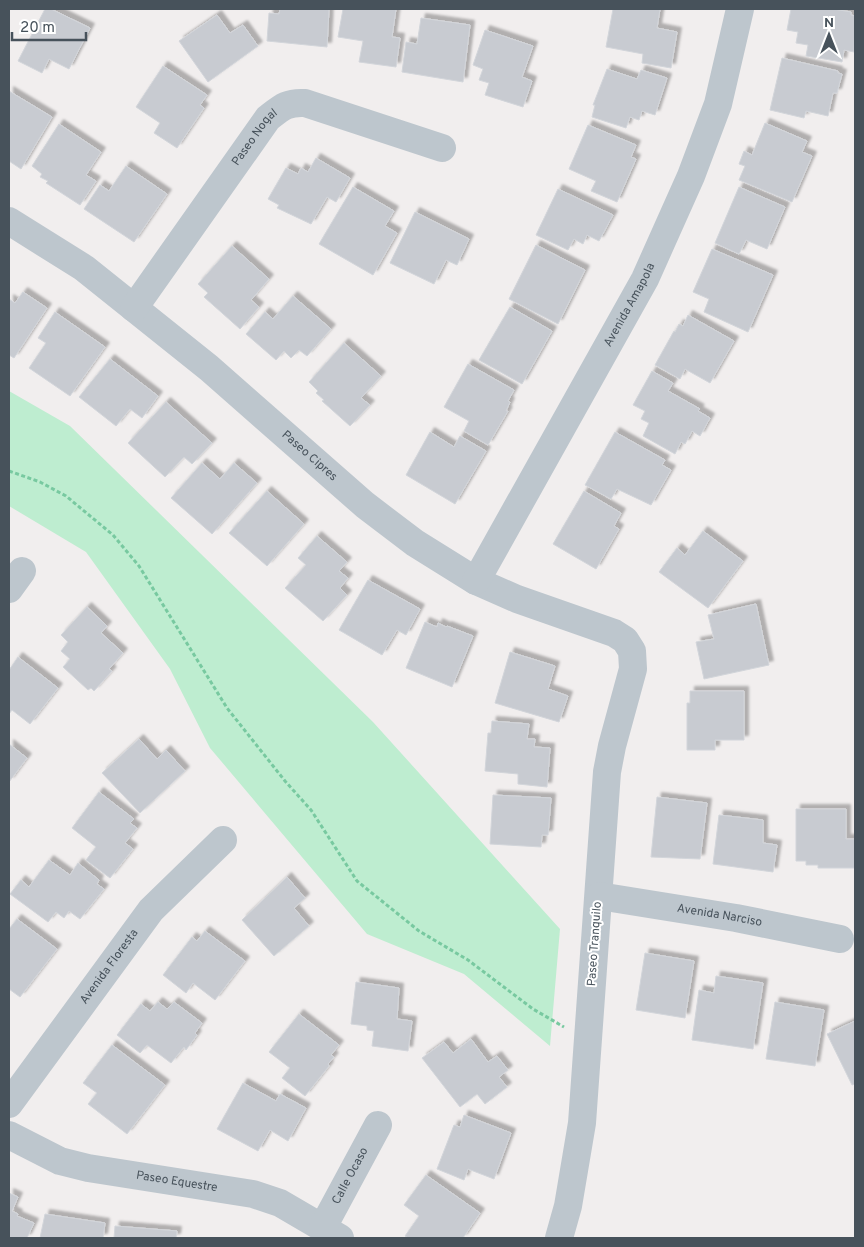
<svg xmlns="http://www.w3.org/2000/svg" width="864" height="1247" viewBox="0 0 864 1247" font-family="Overpass,sans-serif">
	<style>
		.green { fill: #beedd0 }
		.building { fill: #c8cbd1; stroke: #d2d5da; filter: url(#shadow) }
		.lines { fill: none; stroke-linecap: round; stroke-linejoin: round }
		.path { stroke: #78c9a0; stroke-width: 3; stroke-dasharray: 4 2.5; stroke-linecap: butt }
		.minor { stroke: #bdc6cd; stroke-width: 28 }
		.labels { text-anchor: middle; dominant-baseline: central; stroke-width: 4; stroke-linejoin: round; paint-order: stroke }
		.street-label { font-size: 12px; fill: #47525b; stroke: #fff }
	</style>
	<defs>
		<filter id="shadow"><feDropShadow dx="4.5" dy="-4.5" stdDeviation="1" flood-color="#0004"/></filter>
	</defs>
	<rect width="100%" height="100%" fill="#f1eeee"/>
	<path class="green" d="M 9,391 L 70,426 L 373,722 L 560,929 L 550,1046 L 464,974 L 367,934 L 210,748 L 170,669 L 86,552 L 9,506 Z"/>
	<path class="building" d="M 45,9 L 51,9 L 90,28 L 69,69 L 49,59 L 42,73 L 18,61 Z
		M 280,9 L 329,9 L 327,47 L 267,41 L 269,13 L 279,14 Z
		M 343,9 L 396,9 L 392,37 L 400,38 L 396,67 L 359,62 L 363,41 L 338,37 Z
		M 613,9 L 660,9 L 657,28 L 677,32 L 671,68 L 642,63 L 643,54 L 606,47 Z
		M 791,9 L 833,9 L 851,12 L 851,15 L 855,16 L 854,52 L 844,50 L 842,62 L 806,56 L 808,45 L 796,43 L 798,32 L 787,30 Z
		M 217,15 L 230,33 L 243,25 L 258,46 L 208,82 L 179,41 Z
		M 421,18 L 470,25 L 463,82 L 402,72 L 406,42 L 417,44 Z
		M 485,30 L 533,46 L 522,77 L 532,81 L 523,107 L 485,95 L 489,83 L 479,80 L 483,69 L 473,65 Z
		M 782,58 L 838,71 L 838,73 L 842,74 L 837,93 L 833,93 L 828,116 L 806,111 L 804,118 L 770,110 Z
		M 163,66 L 207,95 L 200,105 L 204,108 L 177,148 L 154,133 L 160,123 L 136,107 Z
		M 607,69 L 637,79 L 641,70 L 667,78 L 655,115 L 642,111 L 639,120 L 630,117 L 626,128 L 592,117 L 595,105 L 593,105 Z
		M 9,91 L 52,117 L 21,169 L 9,161 Z
		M 765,123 L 807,141 L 802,152 L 812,156 L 792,202 L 739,180 L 745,166 L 739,164 L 744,151 L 752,155 Z
		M 59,124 L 101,152 L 86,175 L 96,181 L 80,205 L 46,183 L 48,181 L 40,177 L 42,174 L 32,166 Z
		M 588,125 L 636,145 L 631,157 L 636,159 L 617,202 L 591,191 L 596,181 L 569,169 Z
		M 316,158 L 350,178 L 336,202 L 327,197 L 311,224 L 277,208 L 279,205 L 268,199 L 286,168 L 298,174 L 301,168 L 308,172 Z
		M 126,166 L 167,194 L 134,242 L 84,209 L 100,185 L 109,191 Z
		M 353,187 L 394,211 L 385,226 L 397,233 L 373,275 L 319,244 Z
		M 739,187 L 785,207 L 767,249 L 746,240 L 739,254 L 715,243 Z
		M 558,189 L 613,215 L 599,241 L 587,235 L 583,244 L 574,239 L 568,250 L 536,235 Z
		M 415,212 L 469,239 L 457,265 L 446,260 L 434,284 L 390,263 Z
		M 536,245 L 585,270 L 558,324 L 509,299 Z
		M 232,246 L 269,279 L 251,300 L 259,307 L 240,329 L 204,297 L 208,293 L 198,284 Z
		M 712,249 L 773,275 L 748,332 L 704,312 L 709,299 L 693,292 Z
		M 23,292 L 47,308 L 14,358 L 9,355 L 9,299 L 15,303 Z
		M 293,296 L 331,329 L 307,356 L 299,350 L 291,358 L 284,351 L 276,360 L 246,334 L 265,312 L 273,319 Z
		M 510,307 L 552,331 L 522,384 L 479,360 Z
		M 55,312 L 105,347 L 70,396 L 29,368 L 46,343 L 38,338 Z
		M 688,315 L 734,341 L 710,383 L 685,369 L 680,379 L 655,365 L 674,331 L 675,332 L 679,324 L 683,326 Z
		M 344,343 L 381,376 L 361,398 L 370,405 L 350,426 L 322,401 L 324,400 L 316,393 L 318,391 L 309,382 Z
		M 110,359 L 158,396 L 142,418 L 130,409 L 116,426 L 79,397 Z
		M 468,364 L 514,390 L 508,401 L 510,402 L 506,411 L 508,411 L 488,445 L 464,431 L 469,421 L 444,407 Z
		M 652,371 L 673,383 L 668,391 L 700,409 L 698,411 L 710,418 L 700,436 L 692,431 L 685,444 L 681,442 L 675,454 L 643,436 L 649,423 L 641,419 L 645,411 L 633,405 Z
		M 166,402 L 212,443 L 192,464 L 184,457 L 165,477 L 128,443 Z
		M 430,432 L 454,447 L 460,436 L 486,451 L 455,504 L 406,475 Z
		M 615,432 L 665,460 L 662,465 L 671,470 L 651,505 L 617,489 L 611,499 L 585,485 Z
		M 202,463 L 220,479 L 234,463 L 257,483 L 212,534 L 171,498 Z
		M 267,491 L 304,524 L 267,566 L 229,533 Z
		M 584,491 L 621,513 L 614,526 L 619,529 L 596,569 L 553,544 Z
		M 703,531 L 743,561 L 708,608 L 659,572 L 677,548 L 685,555 Z
		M 317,536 L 347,562 L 339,571 L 348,578 L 340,588 L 347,595 L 323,621 L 285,588 L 306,565 L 298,558 Z
		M 368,580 L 420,609 L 406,635 L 397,630 L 382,655 L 339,630 Z
		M 756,604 L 769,665 L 704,679 L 696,642 L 714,639 L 708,615 Z
		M 87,607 L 107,626 L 101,633 L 123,653 L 109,669 L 112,671 L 94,691 L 91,688 L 88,690 L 63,667 L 70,659 L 61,651 L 68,642 L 61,635 Z
		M 425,622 L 437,627 L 438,623 L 446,627 L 447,626 L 473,636 L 452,687 L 406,668 Z
		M 510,652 L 555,666 L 548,689 L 568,696 L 559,722 L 495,703 Z
		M 18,657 L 58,688 L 30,724 L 12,710 L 9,714 L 9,670 Z
		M 690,691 L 744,691 L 744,740 L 715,740 L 715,750 L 687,750 L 687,703 L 690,703 Z
		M 492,721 L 529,724 L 527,739 L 535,739 L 534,747 L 550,748 L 547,787 L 518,784 L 518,774 L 485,771 L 488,733 L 491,733 Z
		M 139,739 L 157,759 L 166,750 L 185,771 L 140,813 L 102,773 Z
		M 9,744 L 27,758 L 9,782 Z
		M 99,792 L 134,819 L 130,823 L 137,828 L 125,843 L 133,849 L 110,878 L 86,860 L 96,847 L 72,828 Z
		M 493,795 L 551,798 L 548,835 L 542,835 L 541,847 L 490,844 Z
		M 657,797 L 707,803 L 700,859 L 651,857 Z
		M 796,809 L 846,809 L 846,839 L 855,839 L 855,868 L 818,868 L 818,865 L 806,865 L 806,861 L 796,861 Z
		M 719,815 L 763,820 L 763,843 L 777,845 L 773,872 L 713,864 Z
		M 49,860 L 70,875 L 78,863 L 99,880 L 97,884 L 104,889 L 80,919 L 69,911 L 64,918 L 56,912 L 48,922 L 10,894 L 21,880 L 29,887 Z
		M 287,877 L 305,898 L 294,908 L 309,926 L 274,956 L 242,920 Z
		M 17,919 L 57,949 L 20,997 L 9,989 L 9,929 Z
		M 205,931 L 245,961 L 215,1000 L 193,983 L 186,993 L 163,975 L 192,937 L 197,941 Z
		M 645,953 L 694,961 L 685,1018 L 636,1010 Z
		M 716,976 L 763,983 L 753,1049 L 692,1040 L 699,990 L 714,993 Z
		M 356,982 L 399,988 L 397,1019 L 412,1021 L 408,1051 L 372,1046 L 374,1031 L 367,1030 L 367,1026 L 351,1024 Z
		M 158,1002 L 167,1009 L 174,1002 L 202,1023 L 195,1033 L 197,1035 L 186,1050 L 184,1047 L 171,1063 L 147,1045 L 140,1053 L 117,1035 L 141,1004 L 150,1011 Z
		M 775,1002 L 824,1010 L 815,1066 L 766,1059 Z
		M 299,1014 L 339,1045 L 331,1055 L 334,1057 L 328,1064 L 329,1066 L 305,1096 L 282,1078 L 290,1068 L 269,1052 Z
		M 855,1021 L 855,1084 L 852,1085 L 827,1034 Z
		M 471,1039 L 488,1062 L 497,1056 L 508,1070 L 499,1077 L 507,1087 L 485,1104 L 477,1094 L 460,1107 L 422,1058 L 444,1042 L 453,1053 Z
		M 112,1045 L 165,1085 L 127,1134 L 88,1104 L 97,1093 L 83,1083 Z
		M 243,1083 L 276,1101 L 280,1094 L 306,1108 L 288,1141 L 270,1130 L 258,1151 L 217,1129 Z
		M 464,1115 L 511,1133 L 494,1179 L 468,1169 L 464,1180 L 437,1169 L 454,1125 L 460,1127 Z
		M 426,1175 L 480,1213 L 463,1238 L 408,1238 L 405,1236 L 419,1216 L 404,1205 Z
		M 9,1193 L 18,1197 L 12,1211 L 18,1214 L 17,1216 L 34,1223 L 27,1238 L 9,1238 Z
		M 45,1214 L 105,1223 L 103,1238 L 40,1238 Z
		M 115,1226 L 177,1231 L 176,1238 L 114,1238 Z"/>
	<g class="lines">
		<path class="path" d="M 9,471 L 40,482 L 66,496 L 113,535 L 139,566 L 227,708 L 285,781 L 311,810 L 357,881 L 419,931 L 468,960 L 533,1009 L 564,1027"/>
		<g class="minor">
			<path id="s1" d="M 9,221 L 84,268 L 209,368 L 365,505 L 415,543 L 476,581 L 517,599 L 614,633 L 625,640 L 632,651 L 633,669 L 612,746 L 607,772 L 582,1123 L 568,1206 L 559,1238"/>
			<path id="s2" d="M 134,308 L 268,118 C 282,107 287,102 305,103 L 442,148"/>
			<path id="s3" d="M 476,581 L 645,279 L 691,176 L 718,104 L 740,9"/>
			<path d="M 9,589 L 22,571"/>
			<path id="s4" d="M 599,896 L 736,918 L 840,939"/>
			<path id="s5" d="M 9,1104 L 151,910 L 223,840"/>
			<path id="s6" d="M 9,1135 L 60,1161 L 88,1168 L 253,1194 L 280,1203 L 340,1238"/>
			<path id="s7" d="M 323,1227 L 378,1125"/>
		</g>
	</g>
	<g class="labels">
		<g class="street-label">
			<text stroke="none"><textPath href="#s2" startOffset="209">Paseo Nogal</textPath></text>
			<text stroke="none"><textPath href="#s3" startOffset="316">Avenida Amapola</textPath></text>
			<text stroke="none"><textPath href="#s1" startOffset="382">Paseo Cipres</textPath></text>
			<text stroke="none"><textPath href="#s4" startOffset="122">Avenida Narciso</textPath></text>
			<text transform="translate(595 944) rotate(-86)">Paseo Tranquilo</text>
			<text stroke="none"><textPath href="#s5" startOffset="170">Avenida Floresta</textPath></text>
			<text stroke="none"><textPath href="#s7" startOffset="58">Calle Ocaso</textPath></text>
			<text stroke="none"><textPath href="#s6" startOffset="176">Paseo Equestre</textPath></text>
		</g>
	</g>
	<rect width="864" height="1247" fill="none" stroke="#47525b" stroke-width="20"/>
	<g transform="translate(829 35)" stroke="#ffffff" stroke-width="4" paint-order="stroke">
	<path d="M0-4L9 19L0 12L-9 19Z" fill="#47525b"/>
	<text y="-8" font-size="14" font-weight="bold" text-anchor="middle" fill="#47525b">N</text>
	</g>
	<path d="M12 32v8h74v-8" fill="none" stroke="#47525b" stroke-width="2.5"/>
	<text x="20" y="32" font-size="15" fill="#47525b" stroke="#ffffff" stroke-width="4" paint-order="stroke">20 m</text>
</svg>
